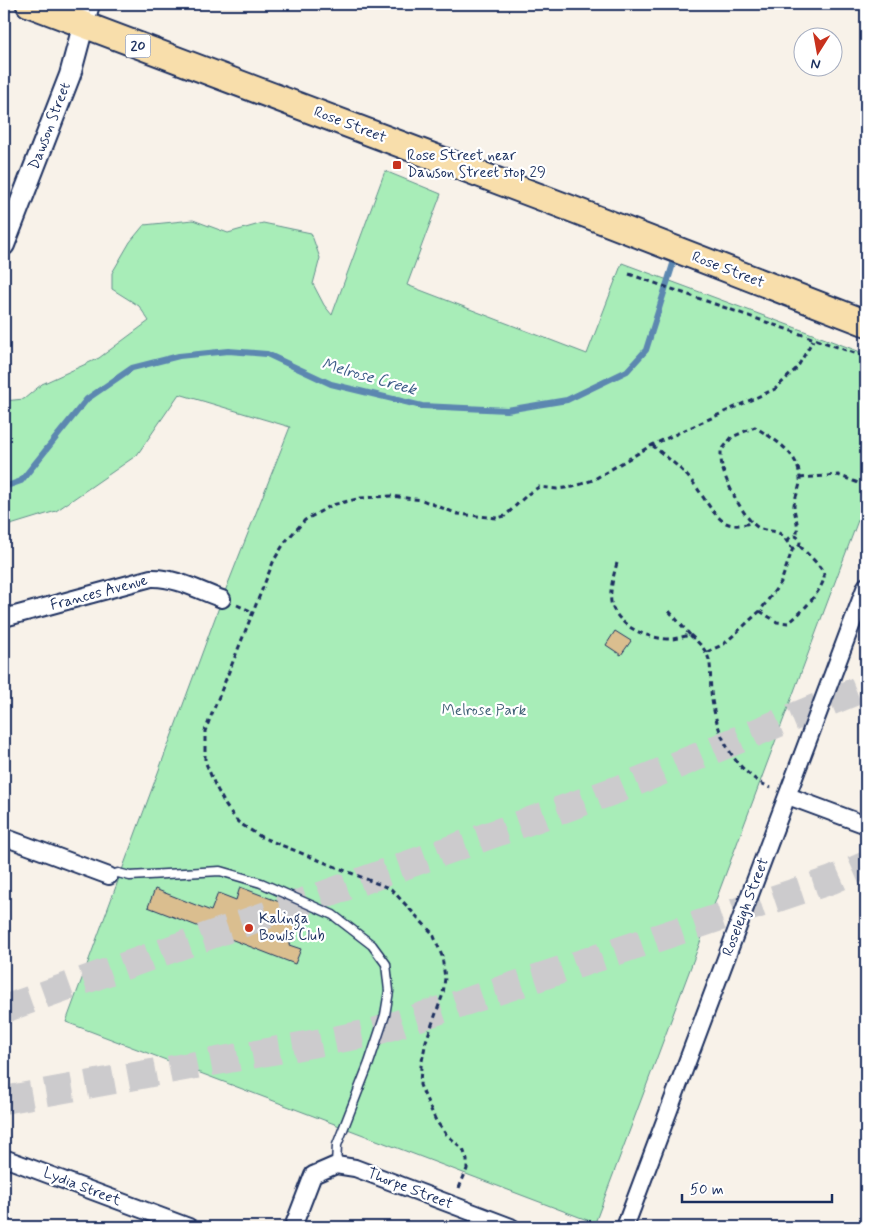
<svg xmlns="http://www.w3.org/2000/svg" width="870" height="1231" viewBox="0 0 870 1231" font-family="Mynerve,sans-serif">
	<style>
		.green { fill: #a8edb8; stroke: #628e8b }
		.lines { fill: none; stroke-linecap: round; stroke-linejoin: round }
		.stream { stroke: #5c87b0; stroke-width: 6 }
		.building { fill: #dabe8f; stroke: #1b2f5e }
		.motorway-tunnel { stroke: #cccbcd; stroke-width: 28; stroke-dasharray: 28 14; stroke-linecap: butt }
		.service-casing { stroke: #1b2f5e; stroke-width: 11 }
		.minor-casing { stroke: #1b2f5e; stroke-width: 20 }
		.tertiary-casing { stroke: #1b2f5e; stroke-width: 24 }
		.primary-casing { stroke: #1b2f5e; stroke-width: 29 }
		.path { stroke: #1b2f5e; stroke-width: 3; stroke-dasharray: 5 4; stroke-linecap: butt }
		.service { stroke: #fff; stroke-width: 8 }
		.minor { stroke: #fff; stroke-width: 16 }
		.tertiary { stroke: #fff; stroke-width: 20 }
		.primary { stroke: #f8deab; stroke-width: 25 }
		.poi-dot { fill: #c8321e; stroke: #fff; stroke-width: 2 }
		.labels { text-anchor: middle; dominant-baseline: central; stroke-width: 4.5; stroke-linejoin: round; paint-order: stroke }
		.shield { fill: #fff; stroke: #5f6d8e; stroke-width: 1 }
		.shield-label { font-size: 14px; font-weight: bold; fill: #1b2f5e }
		.street-label { font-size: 15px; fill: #1b2f5e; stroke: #fff }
		.poi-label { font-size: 15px; fill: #1b2f5e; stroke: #fff; text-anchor: start }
		.park-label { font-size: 15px; fill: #3e5e74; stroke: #fff }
		.water-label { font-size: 16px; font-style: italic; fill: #3b5b87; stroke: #fff }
	</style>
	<rect width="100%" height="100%" fill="#f8f2e9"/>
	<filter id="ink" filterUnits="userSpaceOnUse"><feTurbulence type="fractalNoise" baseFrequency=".02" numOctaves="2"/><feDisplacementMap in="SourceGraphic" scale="10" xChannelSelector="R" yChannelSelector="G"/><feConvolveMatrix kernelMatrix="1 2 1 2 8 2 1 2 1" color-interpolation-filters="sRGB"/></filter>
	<g filter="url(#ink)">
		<path class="green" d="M 385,171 L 441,194 L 407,285 L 587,354 L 622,263 L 866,354 L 866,499 L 595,1223 L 66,1022 L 222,599 L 290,427 L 179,394 L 137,455 L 56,511 L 4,527 L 4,401 L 24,399 L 42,384 L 99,358 L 149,321 L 139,306 L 112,289 L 112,273 L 130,242 L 144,225 L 193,220 L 228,233 L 263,223 L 311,233 L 320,258 L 313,284 L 324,305 L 332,315 Z"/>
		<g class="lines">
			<path class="stream" d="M 4,487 L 21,481 L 87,399 L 132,368 L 179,356 L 228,351 L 267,354 L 331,384 L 422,406 L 507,410 L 567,400 L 627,371 L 646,350 L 673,264"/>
		</g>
		<path class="building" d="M 615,631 L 631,641 L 621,655 L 606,645 Z
			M 240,887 L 303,911 L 289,945 L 301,949 L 295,964 L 148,907 L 155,889 L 211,911 L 218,893 L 236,900 Z"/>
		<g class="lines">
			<path class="motorway-tunnel" d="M 4,1009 L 619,789 L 866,687
				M 4,1100 L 371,1033 L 832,880 L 866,865"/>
			<g class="service-casing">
				<path id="service" d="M 109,876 L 118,873 L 130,876 L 220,871 L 261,883 L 333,915 L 372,945 L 386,964 L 389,991 L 385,1015 L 369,1063 L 337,1145 L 336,1165"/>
			</g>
			<g class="minor-casing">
				<path id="minor" d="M 4,618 L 151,578 C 175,577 200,591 222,599
					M 788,796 L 866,825
					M 4,837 L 109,876
					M 4,1158 L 189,1227
					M 293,1227 L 313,1175 L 336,1165 L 355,1168 L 511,1227
					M 625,1227 L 866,586"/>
			</g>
			<g class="tertiary-casing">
				<path id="tertiary" d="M 4,245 L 70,75 L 89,4"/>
			</g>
			<g class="primary-casing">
				<path id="primary" d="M 29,4 L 572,209 L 866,323"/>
			</g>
			<path class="path" d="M 629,274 L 866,357
				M 652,445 C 665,456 679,466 690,479 C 701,491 710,512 724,522 C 732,527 743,525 751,523
				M 800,478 L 838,475 L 866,486
				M788 542a6 6 0 1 1 12 0a6 6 0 1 1-12 0Z
				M 788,543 C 778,527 773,534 759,528 C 745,521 725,481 722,466 C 721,461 721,456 721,451 L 732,437 L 755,427 C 775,440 798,452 800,478 C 801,487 795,496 794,505 C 794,517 800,523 796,536
				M 617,563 C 614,573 608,596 612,606 C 621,628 648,639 671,639 C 677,639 684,636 690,635 C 719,659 707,668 712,700 C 718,738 735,772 771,788
				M 237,605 L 253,612
				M 669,611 L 690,635
				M 760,611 L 777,622 L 788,623 C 798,617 826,587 824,575 C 823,567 805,552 799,545
				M 707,652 L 724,644 L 760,611 L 781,582 L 793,548
				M 459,1188 L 467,1169 L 467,1160 L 463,1149 L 446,1134 L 436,1121 L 420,1085 L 421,1066 L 426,1041 L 443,994 L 445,978 L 442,956 L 433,934 L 391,889 L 261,837 L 238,822 L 226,806 L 215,785 L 205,761 L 205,731 L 274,560 L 285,542 L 305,520 L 332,505 L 361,498 L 391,496 L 422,500 L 458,514 L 497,518 L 505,516 L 528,494 L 539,487 L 557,489 L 573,487 L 593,480 L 652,445 L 775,389 L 797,368 L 813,340"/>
			<use href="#service" class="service"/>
			<use href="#minor" class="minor"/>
			<use href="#tertiary" class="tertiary"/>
			<use href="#primary" class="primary"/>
		</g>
	</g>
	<g class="poi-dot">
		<rect x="392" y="160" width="10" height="10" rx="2.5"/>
		<circle cx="249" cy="928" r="5"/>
	</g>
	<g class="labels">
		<rect class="shield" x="125.5" y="34.5" width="25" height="23" rx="4"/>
		<g class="shield-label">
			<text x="138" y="46">20</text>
		</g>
		<g class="street-label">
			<text transform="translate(350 125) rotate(21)">Rose Street</text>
			<text transform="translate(50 126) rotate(-69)">Dawson Street</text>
			<text transform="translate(728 270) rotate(21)">Rose Street</text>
			<text transform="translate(99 593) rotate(-15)">Frances Avenue</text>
			<text transform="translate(746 907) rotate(-69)">Roseleigh Street</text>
			<text transform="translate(82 1187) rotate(21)">Lydia Street</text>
			<text transform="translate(410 1189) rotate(21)">Thorpe Street</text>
		</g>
		<g class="poi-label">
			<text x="407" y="156">Rose Street near<tspan x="407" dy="17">Dawson Street stop 29</tspan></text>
			<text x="259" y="919">Kalinga<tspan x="259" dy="17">Bowls Club</tspan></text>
		</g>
		<g class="park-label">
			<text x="484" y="711">Melrose Park</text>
		</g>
		<g class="water-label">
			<text transform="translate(369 377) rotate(16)">Melrose Creek</text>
		</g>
	</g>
	<rect width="870" height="1231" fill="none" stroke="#fff" stroke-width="20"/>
	<rect x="10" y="10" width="850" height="1211" fill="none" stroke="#1b2f5e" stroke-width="2" filter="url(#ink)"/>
	<g transform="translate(818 52) rotate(191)"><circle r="24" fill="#ffffff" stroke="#a4acbf"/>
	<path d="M0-4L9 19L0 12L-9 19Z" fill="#c8321e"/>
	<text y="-8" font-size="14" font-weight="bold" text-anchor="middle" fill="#1b2f5e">N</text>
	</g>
	<path d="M682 1194v8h150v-8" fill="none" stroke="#1b2f5e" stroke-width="2.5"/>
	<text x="690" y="1194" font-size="15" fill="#1b2f5e" stroke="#ffffff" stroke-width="4" paint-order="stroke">50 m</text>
</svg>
